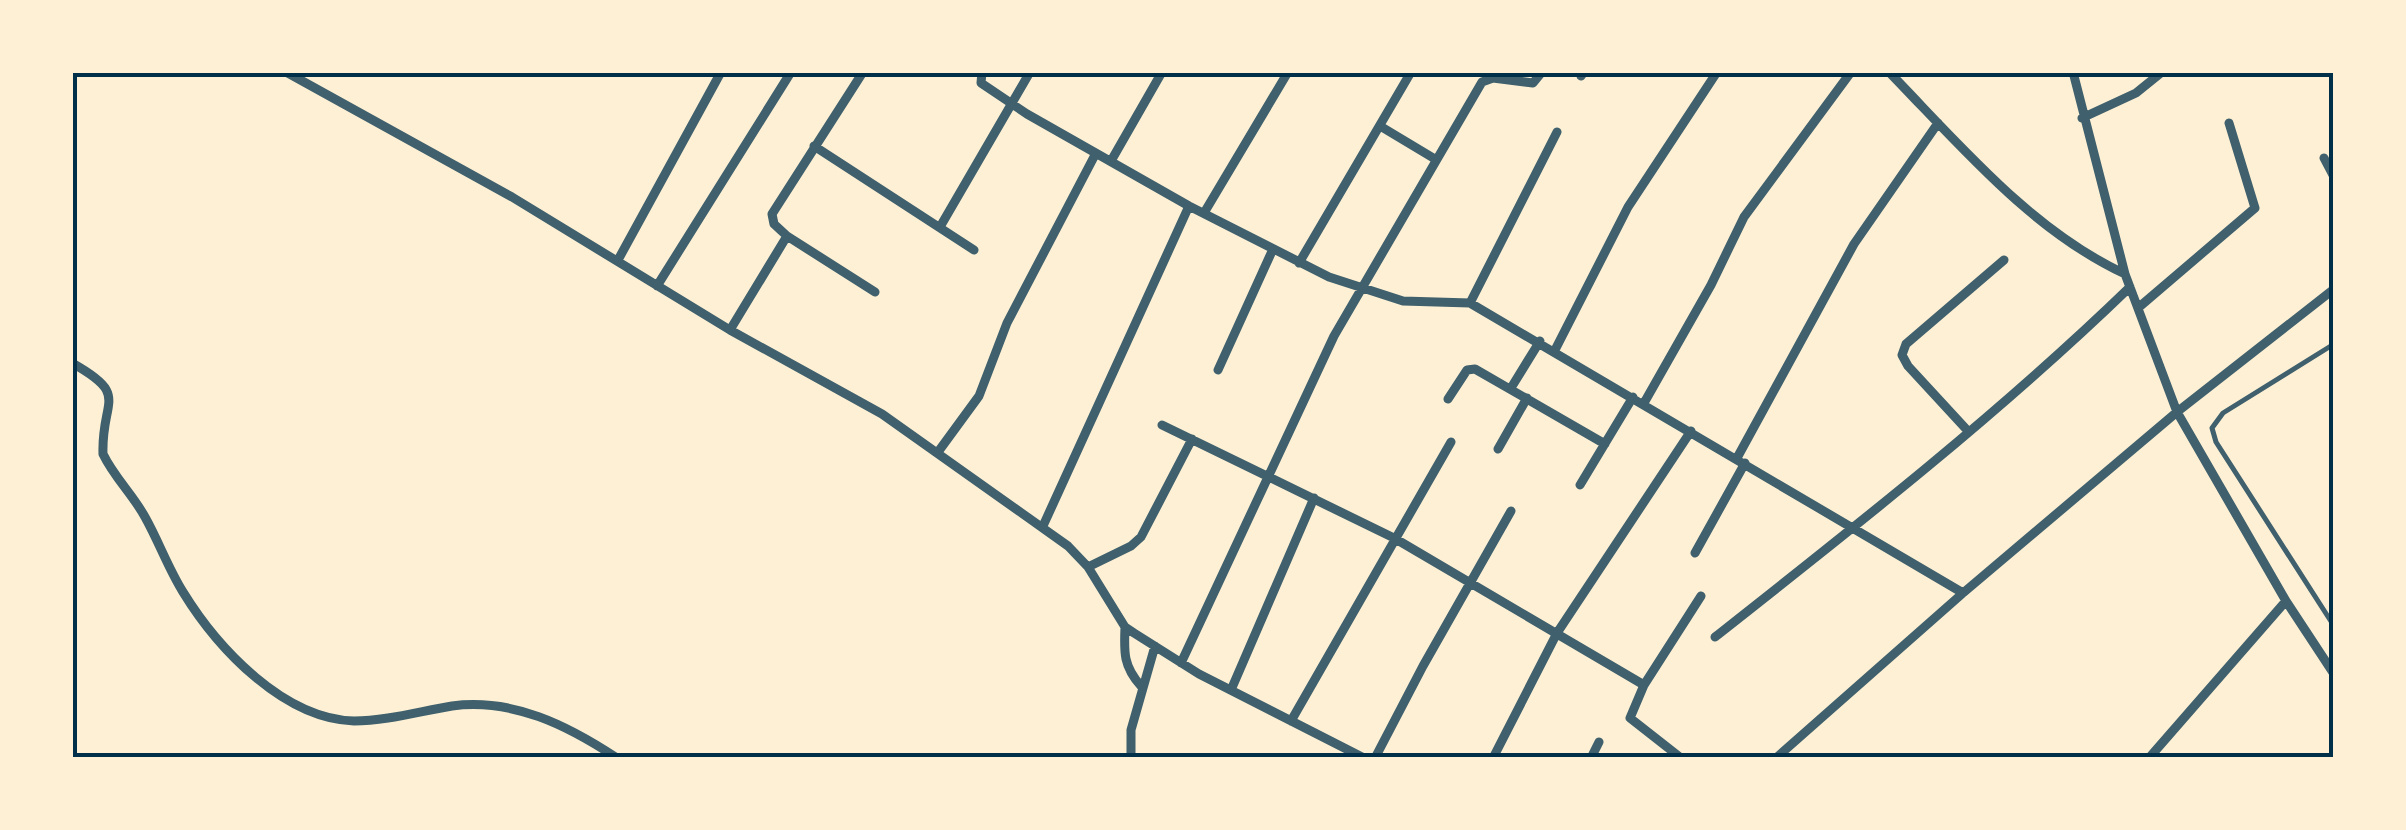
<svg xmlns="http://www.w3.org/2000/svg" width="2406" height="830" viewBox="0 0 2406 830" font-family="Ubuntu,sans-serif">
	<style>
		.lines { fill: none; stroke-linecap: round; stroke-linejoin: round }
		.service { stroke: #3f606c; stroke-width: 5 }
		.minor { stroke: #3f606c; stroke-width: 9 }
		.neatline { fill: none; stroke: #003049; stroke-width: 4 }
	</style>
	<rect width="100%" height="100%" fill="#fdf0d5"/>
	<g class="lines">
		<path class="service" d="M 2334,344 L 2223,413 L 2212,428 L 2216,442 L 2334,626"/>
		<path class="minor" d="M 286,72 L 512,197 L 730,330 L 882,414 L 1068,546 L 1088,567 L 1125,627 L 1134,633 L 1199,674 L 1364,758
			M 863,72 L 772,214 L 774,224 L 787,236 L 875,292
			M 982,72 L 981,83 L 1027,114 L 1189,206 L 1329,277 L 1403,301 L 1470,303 L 1963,593
			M 1889,72 C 1961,146 2031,230 2125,274 L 2177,412 L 2334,289
			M 2073,72 L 2125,274
			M 1581,76 L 1584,72
			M 2082,118 L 2136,93 L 2162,72
			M 1380,126 L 1435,159
			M 814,146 L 974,250
			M 2324,158 L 2334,177
			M 1111,161 L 1162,72
			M 1204,213 L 1288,72
			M 940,227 L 1030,72
			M 618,260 L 721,72
			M 1299,263 L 1411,72
			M 657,286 L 791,72
			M 1470,303 L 1557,132
			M 2138,308 L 2255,208 L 2229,123
			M 730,330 L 787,236
			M 1555,350 L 1628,207 L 1717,72
			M 72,363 C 131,396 101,399 103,454 C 114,477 133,495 145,517 C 159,542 168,568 183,592 C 218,649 284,719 354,721 C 386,721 421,711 452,706 C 513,698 567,725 617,758
			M 1218,370 L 1273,249
			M 1511,388 L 1540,341
			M 1448,399 L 1467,370 L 1475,369 L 1605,444
			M 1644,403 L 1711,285 L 1744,217 L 1851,72
			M 1162,425 L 1394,538 L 1644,685
			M 1967,430 L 1908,366 L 1902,355 L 1906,344 L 2004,260
			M 1498,449 L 1527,398
			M 938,452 L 979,396 L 1007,323 L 1096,153
			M 1737,458 L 1854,244 L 1938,123
			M 1580,485 L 1633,397
			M 1043,526 L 1189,206
			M 1695,553 L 1745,463
			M 1088,567 L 1131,546 L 1141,537 L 1192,439
			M 1125,627 C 1124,652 1123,666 1141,686
			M 1715,637 C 1856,526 2001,412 2130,287
			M 1181,663 L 1334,336 L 1482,82 L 1493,78 L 1533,83 L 1542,72
			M 1231,690 L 1314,498
			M 1291,721 L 1451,442
			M 1131,758 L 1131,730 L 1155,646
			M 1375,758 L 1423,666 L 1511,511
			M 1493,758 L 1557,633 L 1691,431
			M 1591,758 L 1599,742
			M 1681,758 L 1630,718 L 1644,685 L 1701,596
			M 1776,758 L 1963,593 L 2177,412 L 2286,601
			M 2149,758 L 2286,601 L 2334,674"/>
	</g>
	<rect width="2406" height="830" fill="none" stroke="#fdf0d5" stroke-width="150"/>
	<rect x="75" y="75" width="2256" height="680" class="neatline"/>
</svg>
